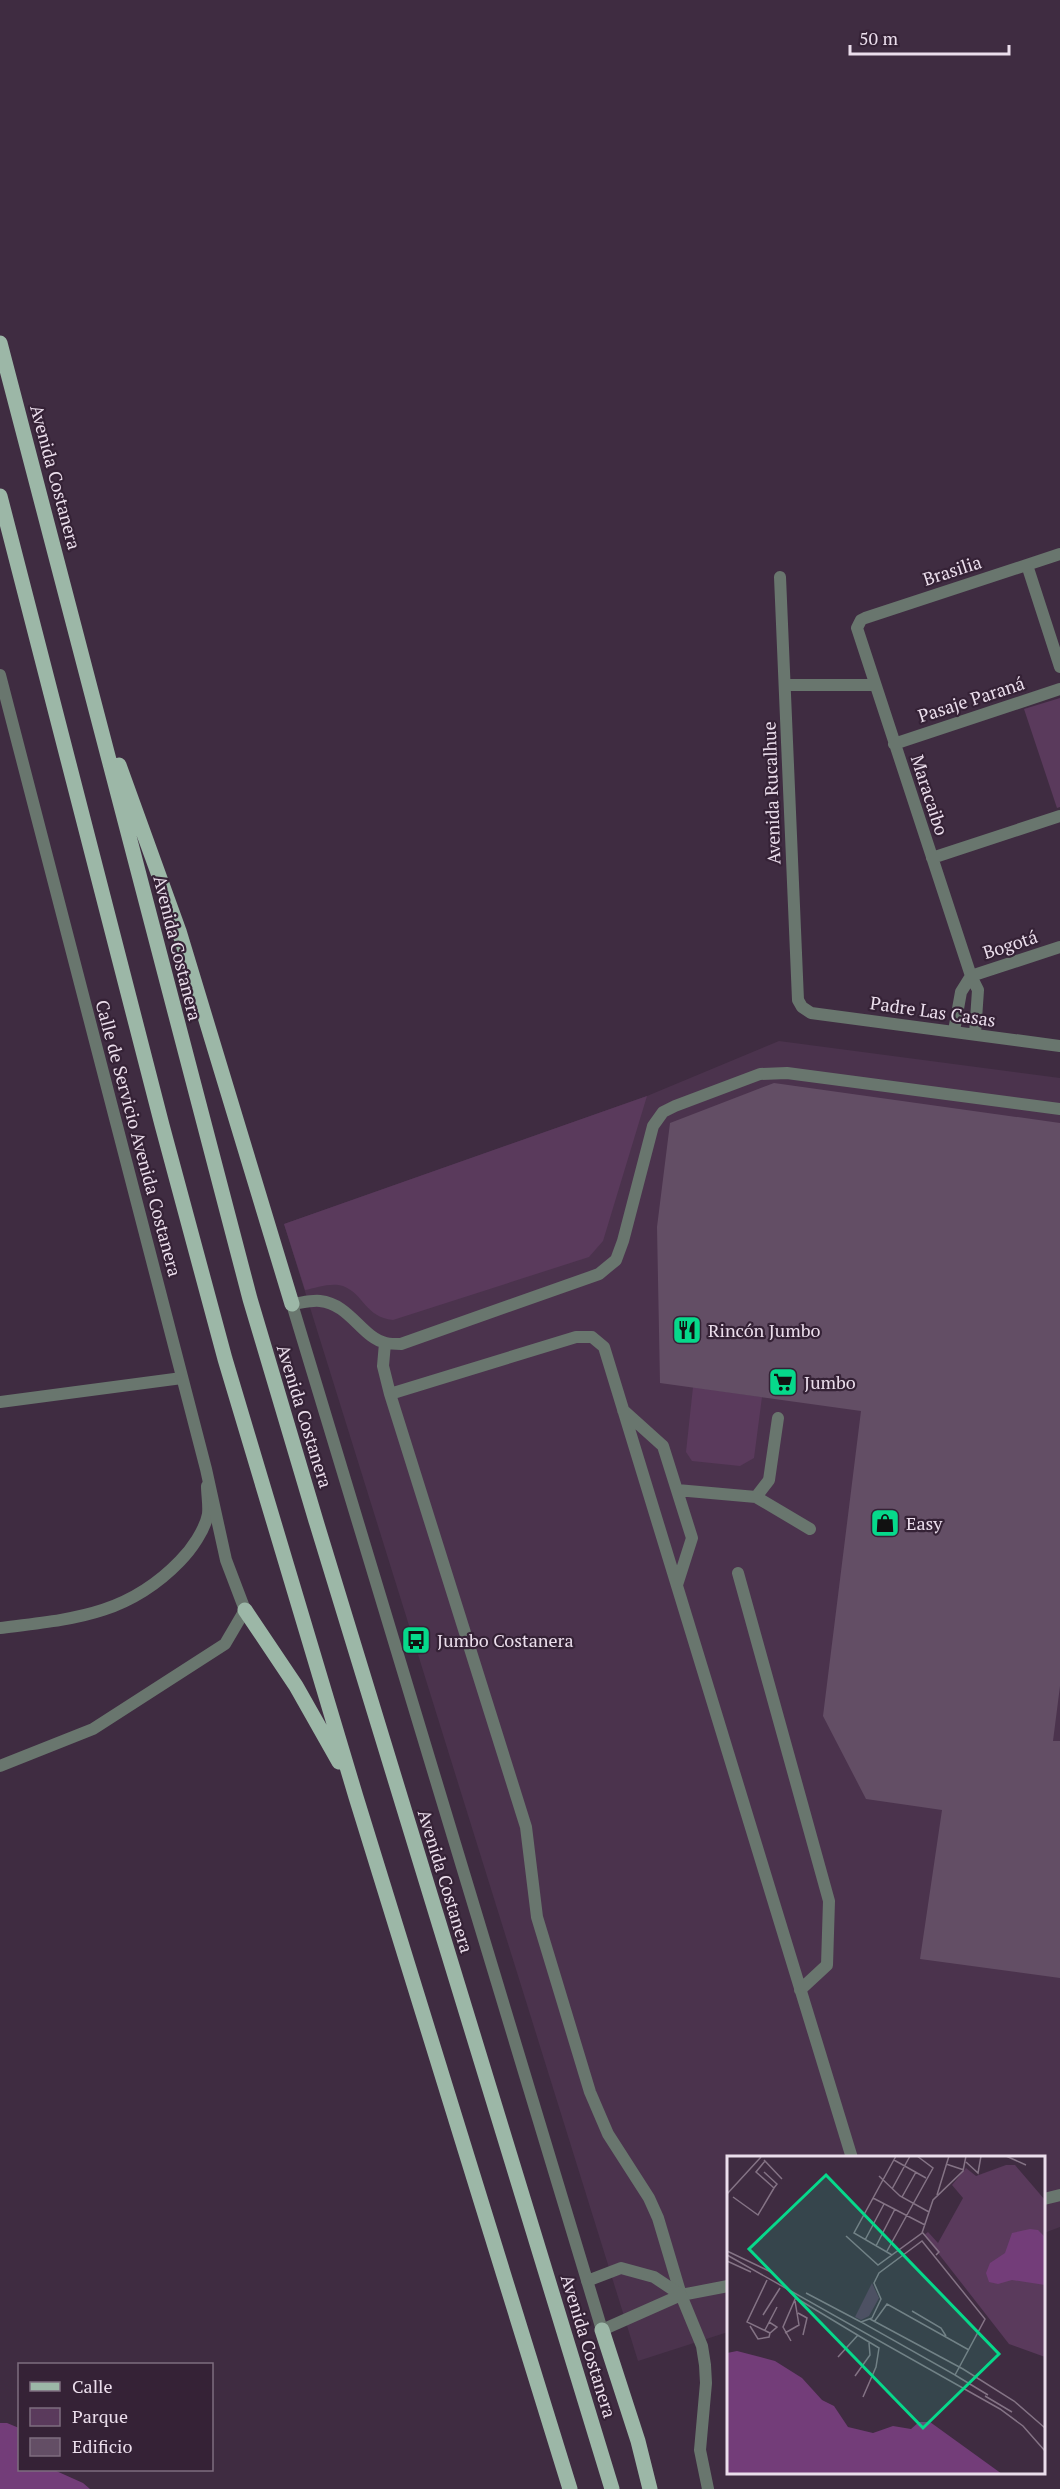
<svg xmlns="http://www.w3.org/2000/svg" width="1060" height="2489" viewBox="0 0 1060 2489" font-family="'PT Serif',serif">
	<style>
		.built { fill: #4b334d }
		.green { fill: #5a3a5c }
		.water { fill: #733d79 }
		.building { fill: #634e65 }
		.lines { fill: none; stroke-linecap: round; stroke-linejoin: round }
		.lane { stroke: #69766e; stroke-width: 12 }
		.street { stroke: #69766e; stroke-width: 12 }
		.primary { stroke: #9cb7a7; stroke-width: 15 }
		.labels { text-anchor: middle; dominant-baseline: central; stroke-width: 4.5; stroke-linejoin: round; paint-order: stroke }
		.street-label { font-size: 18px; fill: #ebdeec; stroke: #352236 }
		.poi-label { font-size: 18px; fill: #ebdeec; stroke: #352236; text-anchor: start }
		.inset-road { fill: none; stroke: #847385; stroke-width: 1.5 }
		.view { fill: #06d98b; fill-opacity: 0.15; stroke: #06d98b; stroke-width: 3 }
		.inset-edge { fill: none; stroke: #ebdeec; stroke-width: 3 }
	</style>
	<rect width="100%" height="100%" fill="#3f2c41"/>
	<path class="built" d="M 779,1041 L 1060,1078 L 1060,2227 L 1044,2233 L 1044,2158 L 728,2158 L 728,2332 L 638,2361 L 284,1224 L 647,1096 Z"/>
	<path class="green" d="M 1060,698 L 1060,807 L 1057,808 L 1024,709 Z
		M 647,1096 L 603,1241 L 589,1257 L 393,1320 C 365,1317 364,1294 343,1286 C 331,1282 316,1288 305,1290 L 284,1224 Z
		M 693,1387 L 762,1397 L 754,1458 L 740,1466 L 692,1461 L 686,1452 Z"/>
	<path class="water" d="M 0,2423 L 7,2423 L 19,2428 L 20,2470 L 54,2470 L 83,2483 L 90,2489 L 0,2489 Z"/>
	<path class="building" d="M 774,1083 L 1060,1123 L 1060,1686 L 1053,1741 L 1060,1741 L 1060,1978 L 920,1959 L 942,1810 L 866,1799 L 823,1716 L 861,1411 L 660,1383 L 657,1227 L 670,1123 Z"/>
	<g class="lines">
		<path class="lane" d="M 292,1304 C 301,1303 311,1300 320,1301 C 350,1304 362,1338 386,1343 C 391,1344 396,1344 401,1344 L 599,1274 L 616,1260 L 623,1241 L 653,1126 L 663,1112 L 675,1106 L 760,1074 L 787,1073 L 1060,1109
			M 385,1343 L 383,1366 L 390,1394 L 526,1827 L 537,1917 L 590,2092 L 608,2134 L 649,2198 L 658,2218 L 681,2295 L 728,2286
			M 390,1394 L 576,1337 L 592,1337 L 604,1347 L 852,2158
			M 0,1402 L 182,1378
			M 623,1410 L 663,1446 L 692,1538 L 677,1585
			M 677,1490 L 756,1497 L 810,1529
			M 756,1497 L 769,1480 L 778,1418
			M 738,1573 L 829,1901 L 827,1965 L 800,1990
			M 0,1628 C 72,1619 127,1616 180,1561 C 191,1550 205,1530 208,1514 C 209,1505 207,1495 207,1486
			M 0,1766 L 93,1729 L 225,1644 L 245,1610
			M 1044,2199 L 1060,2195"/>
		<path class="street" d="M 1027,565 L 1060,667
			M 780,577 L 798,1000 L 802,1007 L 811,1013 L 1060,1046
			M 0,675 L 206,1469 L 226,1560 L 245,1610
			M 785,685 L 875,685
			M 894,744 L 1060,689
			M 932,858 L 1060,816
			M 954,1031 L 961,992 L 971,976 L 1060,947
			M 975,1034 L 978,990 L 971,976 L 857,628 L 861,620 L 865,618 L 1060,554
			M 292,1304 L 602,2330 L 681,2295
			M 587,2281 L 621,2268 L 654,2277 L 681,2295 L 702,2346 L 705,2365 L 706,2383 L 700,2450 L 708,2489"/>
		<path class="primary" d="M 0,343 L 250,1299 L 316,1521 L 612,2489
			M 0,496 L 162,1125 L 225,1359 L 356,1797 L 570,2489
			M 119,765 L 179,931 L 292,1304
			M 245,1610 L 296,1686 L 339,1762
			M 602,2330 L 638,2441 L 650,2489"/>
	</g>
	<defs>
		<g id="restaurant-square" transform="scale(1.5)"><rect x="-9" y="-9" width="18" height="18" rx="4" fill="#06d98b" stroke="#352236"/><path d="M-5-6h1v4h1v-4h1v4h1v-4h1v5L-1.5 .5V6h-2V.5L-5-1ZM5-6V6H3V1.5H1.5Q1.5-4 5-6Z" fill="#111"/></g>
		<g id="supermarket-square" transform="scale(1.5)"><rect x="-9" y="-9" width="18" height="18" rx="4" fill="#06d98b" stroke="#352236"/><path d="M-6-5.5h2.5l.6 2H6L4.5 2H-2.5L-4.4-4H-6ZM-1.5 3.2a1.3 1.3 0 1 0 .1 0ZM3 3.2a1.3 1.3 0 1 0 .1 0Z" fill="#111"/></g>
		<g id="shop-square" transform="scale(1.5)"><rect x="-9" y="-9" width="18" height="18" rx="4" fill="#06d98b" stroke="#352236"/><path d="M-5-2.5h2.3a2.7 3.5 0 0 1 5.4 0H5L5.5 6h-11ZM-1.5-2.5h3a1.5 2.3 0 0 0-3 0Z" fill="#111"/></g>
		<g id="bus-square" transform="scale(1.5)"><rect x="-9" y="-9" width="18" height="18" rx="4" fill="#06d98b" stroke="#352236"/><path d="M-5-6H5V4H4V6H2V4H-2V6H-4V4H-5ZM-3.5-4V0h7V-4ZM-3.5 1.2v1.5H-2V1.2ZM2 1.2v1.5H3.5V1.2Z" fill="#111"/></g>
	</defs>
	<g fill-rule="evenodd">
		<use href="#restaurant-square" x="687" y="1330"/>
		<use href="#supermarket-square" x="783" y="1382"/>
		<use href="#shop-square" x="885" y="1523"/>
		<use href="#bus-square" x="416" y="1640"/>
	</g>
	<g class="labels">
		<g class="street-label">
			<text transform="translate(56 477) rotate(75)">Avenida Costanera</text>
			<text transform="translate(952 570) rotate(-18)">Brasilia</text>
			<text transform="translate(971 699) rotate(-18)">Pasaje Paraná</text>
			<text transform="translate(771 793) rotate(-92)">Avenida Rucalhue</text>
			<text transform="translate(930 795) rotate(72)">Maracaibo</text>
			<text transform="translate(1010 944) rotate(-18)">Bogotá</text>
			<text transform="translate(178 948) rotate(76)">Avenida Costanera</text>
			<text transform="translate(933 1011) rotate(8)">Padre Las Casas</text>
			<text transform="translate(139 1138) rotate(75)">Calle de Servicio Avenida Costanera</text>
			<text transform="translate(305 1416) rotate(73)">Avenida Costanera</text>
			<text transform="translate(446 1881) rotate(73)">Avenida Costanera</text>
			<text transform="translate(589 2346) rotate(73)">Avenida Costanera</text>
		</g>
		<g class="poi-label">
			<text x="708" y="1330">Rincón Jumbo</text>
			<text x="804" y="1382">Jumbo</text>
			<text x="906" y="1523">Easy</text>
			<text x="437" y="1640">Jumbo Costanera</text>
		</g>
	</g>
	<g transform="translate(727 2156)">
		<rect width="318" height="318" fill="#3f2c41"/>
		<path d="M 279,9 L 288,9 L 318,44 L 318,201 L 282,188 L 197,79 L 201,76 L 211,87 L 236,42 L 225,29 L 239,12 L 249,20 ZM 145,127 L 152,142 L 142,160 L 134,164 L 128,161 Z" fill="#5a3a5c"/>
		<path d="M 303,73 L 311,74 L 318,81 L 318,129 L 285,124 L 271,128 L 262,126 L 259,117 L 263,107 L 278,97 L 285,77 ZM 10,195 L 48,205 L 75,222 L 95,244 L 107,250 L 121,271 L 146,277 L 166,270 L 184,273 L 192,266 L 203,266 L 275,318 L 0,318 L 0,197 Z" fill="#733d79"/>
		<path class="inset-road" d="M 279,0 L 299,9M 37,4 L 55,23M 167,4 L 199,22M 239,6 L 251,17 L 254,0M 219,8 L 237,14M 37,16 L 50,28 L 47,32 L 29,16 L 38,5M 152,20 L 173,40 L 202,56M 165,33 L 183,0M 0,38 L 34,1M 210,39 L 222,0M 6,41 L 31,59 L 47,32M 175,41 L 189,16M 146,42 L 198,69M 195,76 L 212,96 L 209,99M 119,80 L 151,109 L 195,77 L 206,44 L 236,15 L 239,0M 138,84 L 157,48M 195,85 L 258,163 L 228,219 L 134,166 L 145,162 L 154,143 L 147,127 L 152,117 ZM 149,90 L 168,53M 0,95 L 44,116M 160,95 L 206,12 L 190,0M 0,99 L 273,253 L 296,270 L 318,295M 165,99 L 127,77 L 169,0M 0,105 L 24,116M 40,124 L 20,166 L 43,177 L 50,171 L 42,166M 79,137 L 134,166M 69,142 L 152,192 L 149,211 L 136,241M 185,155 L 214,172 L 219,180M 71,157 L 80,162 L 76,179M 36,159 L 53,132M 143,163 L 236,213 L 287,245 L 318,272M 147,166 L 160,148 L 242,194M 23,170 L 31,183 L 42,181 L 43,177M 38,174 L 50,151M 58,177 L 72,169 L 68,145M 64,185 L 56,171 L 69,141M 111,201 L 131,179M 228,219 L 261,239M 128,220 L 143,199 L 142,187M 258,240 L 285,256"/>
		<path class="view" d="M 99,19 L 272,198 L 196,272 L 22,93 Z"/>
		<rect width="318" height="318" class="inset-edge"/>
	</g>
	<rect x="18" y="2363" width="195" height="108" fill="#352236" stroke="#7e6d7f" stroke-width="1.5"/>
	<rect x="30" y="2382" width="30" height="9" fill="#9cb7a7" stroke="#7e6d7f" stroke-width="1.5"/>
	<text x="72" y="2393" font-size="18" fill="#ebdeec">Calle</text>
	<rect x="30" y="2408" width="30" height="18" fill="#5a3a5c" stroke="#7e6d7f" stroke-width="1.5"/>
	<text x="72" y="2423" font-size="18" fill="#ebdeec">Parque</text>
	<rect x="30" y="2438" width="30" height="18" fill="#634e65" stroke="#7e6d7f" stroke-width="1.5"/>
	<text x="72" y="2453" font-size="18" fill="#ebdeec">Edificio</text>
	<path d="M850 45v9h159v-9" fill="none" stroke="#ebdeec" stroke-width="3"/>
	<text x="859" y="45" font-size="18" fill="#ebdeec" stroke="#352236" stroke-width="4.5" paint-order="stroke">50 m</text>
</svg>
